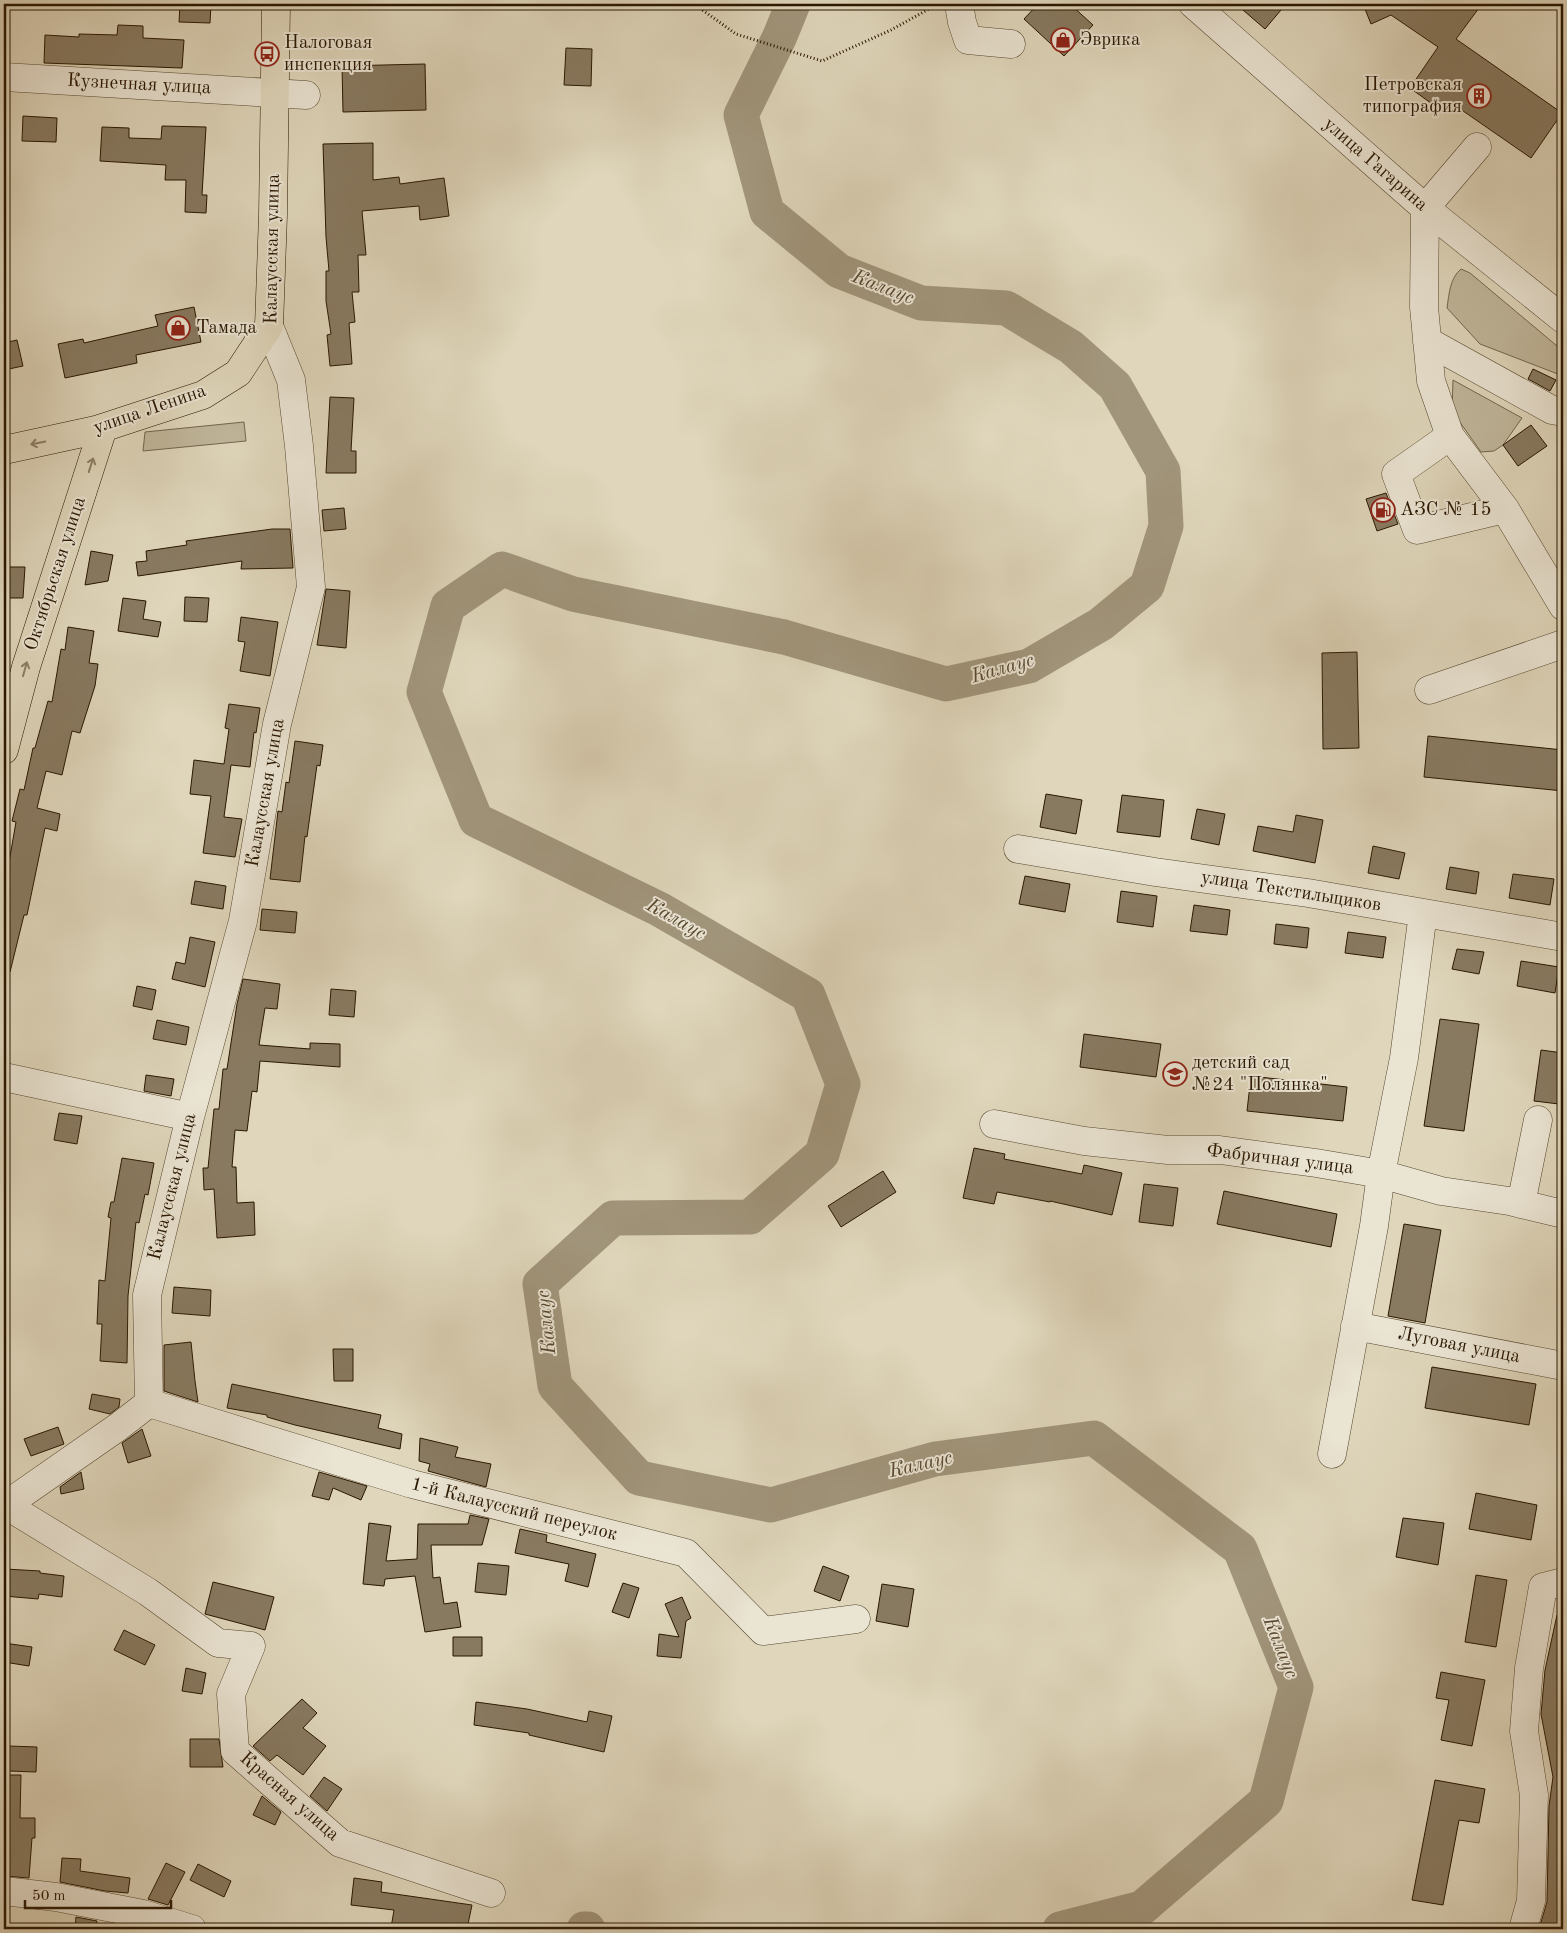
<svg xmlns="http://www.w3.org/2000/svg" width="1567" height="1933" viewBox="0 0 1567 1933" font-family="'Old Standard TT',serif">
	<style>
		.green { fill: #c0b69b; stroke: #74664e }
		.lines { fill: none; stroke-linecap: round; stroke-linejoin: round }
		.river { stroke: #a1957b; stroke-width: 35 }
		.building { fill: #887a61; stroke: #291700 }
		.minor-casing { stroke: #56472f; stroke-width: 29 }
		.major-casing { stroke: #291700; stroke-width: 29 }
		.path { stroke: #291700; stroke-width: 3; stroke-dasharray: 1 2.5; stroke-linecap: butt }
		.minor { stroke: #eae4d3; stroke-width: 28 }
		.major { stroke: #dfd6bb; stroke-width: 28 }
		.oneway { stroke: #8d8067 }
		.labels { text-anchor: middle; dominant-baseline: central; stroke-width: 4; stroke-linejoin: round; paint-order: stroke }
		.poi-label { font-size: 19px; fill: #291700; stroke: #eae4d3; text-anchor: start }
		.street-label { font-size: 19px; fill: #291700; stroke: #eae4d3 }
		.water-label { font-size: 20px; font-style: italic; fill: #594931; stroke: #eae4d3 }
	</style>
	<rect width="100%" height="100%" fill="#dfd6bb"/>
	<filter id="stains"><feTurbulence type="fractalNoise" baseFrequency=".004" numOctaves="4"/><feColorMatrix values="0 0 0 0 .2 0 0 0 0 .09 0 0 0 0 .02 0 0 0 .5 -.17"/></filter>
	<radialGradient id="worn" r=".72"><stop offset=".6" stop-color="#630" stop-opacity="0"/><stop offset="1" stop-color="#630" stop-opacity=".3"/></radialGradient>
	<path class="green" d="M 1461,269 L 1470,273 L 1563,351 L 1563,376 L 1480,344 L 1447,308 C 1449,294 1450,278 1461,269 Z
		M 1453,380 L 1522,418 L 1503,445 L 1494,451 L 1481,452 L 1452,411 Z
		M 244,422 L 246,441 L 143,451 L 145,432 Z"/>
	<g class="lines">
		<path class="river" d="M 793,4 L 780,36 L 741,115 L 767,212 L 839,271 L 921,303 L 1006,308 L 1071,347 L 1115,386 L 1163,471 L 1166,526 L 1147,586 L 1101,624 L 1029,666 L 946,684 L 784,637 L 573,594 L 502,569 L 448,606 L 424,692 L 476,820 L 659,909 L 808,995 L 843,1084 L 822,1154 L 750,1217 L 613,1218 L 540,1284 L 555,1386 L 639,1478 L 771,1505 L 935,1459 L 1094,1438 L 1240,1549 L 1296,1687 L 1266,1801 L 1142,1908 L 1060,1929
			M 584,1929 L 588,1929"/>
	</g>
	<path class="building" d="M 180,4 L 211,4 L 210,23 L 179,22 Z
		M 1038,4 L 1070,4 L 1093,25 L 1064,56 L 1024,19 Z
		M 1236,4 L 1286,4 L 1265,29 Z
		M 1363,4 L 1418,4 L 1416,5 L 1424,9 L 1427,4 L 1482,4 L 1456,39 L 1562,113 L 1531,158 L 1453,104 L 1446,114 L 1410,88 L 1438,47 L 1391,15 L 1371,24 Z
		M 118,25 L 143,26 L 143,38 L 184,40 L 182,68 L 44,63 L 45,35 L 79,37 L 79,34 L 117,35 Z
		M 566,48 L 592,49 L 591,86 L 564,85 Z
		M 425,64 L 426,110 L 343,112 L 342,66 Z
		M 23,116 L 57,118 L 56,142 L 22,141 Z
		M 162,126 L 206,127 L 202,195 L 207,195 L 206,213 L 185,212 L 186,180 L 165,180 L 166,165 L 100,161 L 102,127 L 129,128 L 129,138 L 161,139 Z
		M 373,143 L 373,180 L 399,177 L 400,184 L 444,178 L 449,216 L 420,220 L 419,206 L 362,211 L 366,255 L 358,255 L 359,292 L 352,292 L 355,322 L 349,323 L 352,364 L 330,366 L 327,335 L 331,334 L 326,301 L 326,271 L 329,271 L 326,237 L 323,144 Z
		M 194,307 L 201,342 L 136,355 L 137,363 L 65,378 L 58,344 L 83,339 L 84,343 L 158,326 L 155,315 Z
		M 17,340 L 23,366 L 4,370 L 4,343 Z
		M 1533,369 L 1556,380 L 1550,391 L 1528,379 Z
		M 330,397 L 354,398 L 351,451 L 356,451 L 356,473 L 326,473 Z
		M 1531,425 L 1547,446 L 1518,466 L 1503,445 Z
		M 1386,493 L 1398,524 L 1377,531 L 1366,499 Z
		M 344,508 L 346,529 L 324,531 L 322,510 Z
		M 272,529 L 290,529 L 293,568 L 241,569 L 242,561 L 138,576 L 136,562 L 147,561 L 146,551 L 187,545 L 186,541 Z
		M 91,551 L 113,555 L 108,581 L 85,585 Z
		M 4,567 L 25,567 L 23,598 L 4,598 Z
		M 326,589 L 350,591 L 346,648 L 317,645 Z
		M 185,597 L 209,598 L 207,622 L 184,621 Z
		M 123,598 L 146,601 L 143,619 L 161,622 L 158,637 L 118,631 Z
		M 241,617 L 278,622 L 270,676 L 240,671 L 245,642 L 238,641 Z
		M 68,627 L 94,631 L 89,663 L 98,664 L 95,686 L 80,733 L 72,731 L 62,775 L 46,771 L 37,808 L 60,814 L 57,831 L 45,828 L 27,915 L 24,915 L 10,972 L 4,972 L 4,891 L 16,822 L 12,821 L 20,789 L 24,790 L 33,748 L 35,748 L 48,701 L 52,702 L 61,649 L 65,650 Z
		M 1357,652 L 1359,748 L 1323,749 L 1322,653 Z
		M 229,704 L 260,708 L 256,733 L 254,732 L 250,767 L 231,765 L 224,817 L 242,819 L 235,857 L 203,853 L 211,796 L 190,794 L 194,760 L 224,764 L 229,729 L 225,728 Z
		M 1428,736 L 1563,750 L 1563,791 L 1424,777 Z
		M 295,741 L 323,745 L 320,766 L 317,765 L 307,837 L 305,836 L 300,882 L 270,879 L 278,811 L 282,812 L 286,782 L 289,783 Z
		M 1046,794 L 1082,800 L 1076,834 L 1040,827 Z
		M 1122,795 L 1164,800 L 1160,837 L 1117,832 Z
		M 1197,809 L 1225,814 L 1219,845 L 1191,839 Z
		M 1296,815 L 1323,820 L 1315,863 L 1253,851 L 1258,826 L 1293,832 Z
		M 1373,846 L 1405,853 L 1399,879 L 1368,873 Z
		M 1450,867 L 1479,872 L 1476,894 L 1446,889 Z
		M 1513,874 L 1554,879 L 1550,905 L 1509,898 Z
		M 1025,876 L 1070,884 L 1065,912 L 1019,904 Z
		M 195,881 L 226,886 L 223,909 L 191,904 Z
		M 1121,891 L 1157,896 L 1153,927 L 1117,922 Z
		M 1194,905 L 1230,910 L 1227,935 L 1190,931 Z
		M 262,909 L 297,912 L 295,933 L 260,930 Z
		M 1276,924 L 1309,928 L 1307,948 L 1274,944 Z
		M 1348,932 L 1386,937 L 1383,958 L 1345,953 Z
		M 190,937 L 215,942 L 205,987 L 172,979 L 176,962 L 185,964 Z
		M 1457,949 L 1484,952 L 1479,974 L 1452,969 Z
		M 1521,961 L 1559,967 L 1555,993 L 1517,986 Z
		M 243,979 L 280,984 L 277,1009 L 265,1008 L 259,1045 L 310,1049 L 310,1043 L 340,1044 L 340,1067 L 260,1061 L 257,1092 L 252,1091 L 247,1131 L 235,1130 L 232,1167 L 236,1167 L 237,1203 L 254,1202 L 255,1235 L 217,1238 L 214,1189 L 204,1190 L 203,1168 L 208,1168 L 214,1109 L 219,1109 L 223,1069 L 227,1069 L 237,1004 Z
		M 137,986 L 156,990 L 152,1010 L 133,1006 Z
		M 331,989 L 356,991 L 354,1017 L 329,1015 Z
		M 1440,1019 L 1479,1024 L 1464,1131 L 1424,1126 Z
		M 157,1020 L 189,1027 L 186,1045 L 153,1039 Z
		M 1084,1034 L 1161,1044 L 1156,1077 L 1080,1067 Z
		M 1541,1050 L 1563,1053 L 1563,1074 L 1559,1104 L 1534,1101 Z
		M 146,1075 L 174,1079 L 171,1096 L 144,1091 Z
		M 1251,1076 L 1347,1087 L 1343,1121 L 1247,1111 Z
		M 59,1113 L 82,1116 L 77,1144 L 54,1140 Z
		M 974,1148 L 1005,1154 L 1004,1159 L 1082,1174 L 1084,1165 L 1122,1173 L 1112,1215 L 1050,1201 L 1050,1202 L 997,1192 L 994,1204 L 963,1198 Z
		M 122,1158 L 154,1163 L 148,1195 L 145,1194 L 139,1223 L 136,1222 L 128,1296 L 127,1363 L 100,1361 L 102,1324 L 97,1324 L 99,1280 L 105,1281 L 111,1218 L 108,1217 L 111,1202 L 114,1202 Z
		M 883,1171 L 896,1192 L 841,1227 L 828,1206 Z
		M 1144,1184 L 1178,1188 L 1173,1226 L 1139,1222 Z
		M 1224,1191 L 1337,1214 L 1331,1247 L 1217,1224 Z
		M 1404,1224 L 1441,1230 L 1425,1323 L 1388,1316 Z
		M 174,1287 L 211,1290 L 210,1316 L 172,1313 Z
		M 191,1342 L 195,1381 L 198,1402 L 164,1391 L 164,1345 Z
		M 333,1349 L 353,1349 L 353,1381 L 334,1381 Z
		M 1432,1367 L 1536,1384 L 1529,1425 L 1425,1408 Z
		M 232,1384 L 381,1415 L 378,1428 L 402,1434 L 400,1449 L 295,1425 L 267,1417 L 267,1415 L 227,1408 Z
		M 92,1394 L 120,1399 L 119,1407 L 110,1414 L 89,1409 Z
		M 58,1427 L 64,1444 L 31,1456 L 24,1439 Z
		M 142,1429 L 151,1456 L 128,1463 L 122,1443 Z
		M 420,1438 L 458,1447 L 455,1457 L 491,1464 L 486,1487 L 428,1471 L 430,1464 L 419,1461 Z
		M 81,1472 L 84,1489 L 61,1494 L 60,1487 Z
		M 319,1472 L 367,1486 L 361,1500 L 333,1488 L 329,1500 L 312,1496 Z
		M 1476,1493 L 1537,1505 L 1531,1540 L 1469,1529 Z
		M 470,1515 L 489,1519 L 482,1545 L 431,1545 L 433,1578 L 440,1577 L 444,1604 L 457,1602 L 461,1627 L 425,1632 L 415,1576 L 385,1579 L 384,1586 L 363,1584 L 369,1523 L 391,1526 L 386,1561 L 417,1559 L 418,1524 L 468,1524 Z
		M 1403,1518 L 1444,1523 L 1438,1565 L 1396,1557 Z
		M 520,1529 L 547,1535 L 546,1542 L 596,1554 L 588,1587 L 565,1581 L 569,1564 L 515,1553 Z
		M 478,1563 L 509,1566 L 506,1595 L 475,1592 Z
		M 823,1566 L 849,1576 L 840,1601 L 814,1591 Z
		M 5,1569 L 40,1571 L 40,1573 L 64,1576 L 62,1597 L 39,1594 L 38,1599 L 4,1596 Z
		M 1476,1575 L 1507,1580 L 1496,1647 L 1465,1642 Z
		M 213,1582 L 274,1597 L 265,1630 L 205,1614 Z
		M 623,1583 L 639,1588 L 629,1618 L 612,1612 Z
		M 882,1584 L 914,1589 L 908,1627 L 876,1621 Z
		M 682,1597 L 691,1618 L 686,1621 L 681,1658 L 657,1656 L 659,1634 L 679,1637 L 665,1604 Z
		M 1557,1615 L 1563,1616 L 1563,1900 L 1558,1929 L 1539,1929 L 1547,1902 L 1549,1806 L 1553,1777 L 1541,1714 L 1545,1670 Z
		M 124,1630 L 155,1645 L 145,1665 L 114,1650 Z
		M 453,1637 L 482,1637 L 482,1656 L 453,1656 Z
		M 4,1643 L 32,1647 L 29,1666 L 4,1662 Z
		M 186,1668 L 206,1673 L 202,1694 L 182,1691 Z
		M 1441,1672 L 1485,1680 L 1472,1746 L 1441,1740 L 1449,1700 L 1436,1698 Z
		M 302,1699 L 317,1713 L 303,1728 L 326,1746 L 303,1775 L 277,1755 L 270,1761 L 253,1746 Z
		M 476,1702 L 527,1709 L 587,1722 L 589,1711 L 612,1716 L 604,1752 L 529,1735 L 529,1733 L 474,1725 Z
		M 190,1739 L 219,1739 L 223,1767 L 190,1767 Z
		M 9,1746 L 37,1747 L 36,1772 L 9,1771 Z
		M 4,1775 L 21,1775 L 20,1818 L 35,1818 L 35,1838 L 32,1838 L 29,1878 L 4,1876 Z
		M 324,1777 L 342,1789 L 327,1811 L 310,1796 Z
		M 1435,1780 L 1485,1789 L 1479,1823 L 1459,1820 L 1443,1905 L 1412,1900 Z
		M 262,1796 L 281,1812 L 275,1825 L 253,1815 Z
		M 62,1858 L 81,1859 L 80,1871 L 130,1878 L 128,1893 L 105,1891 L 60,1882 Z
		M 166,1863 L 185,1872 L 168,1905 L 148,1899 Z
		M 198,1864 L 231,1881 L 224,1897 L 190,1880 Z
		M 354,1878 L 382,1882 L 381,1892 L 472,1905 L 467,1929 L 391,1928 L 394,1910 L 351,1905 Z
		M 76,1917 L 97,1921 L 96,1929 L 75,1929 Z"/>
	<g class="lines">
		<g class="minor-casing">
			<path id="minor" d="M 959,4 L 962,22 L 968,40 L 1011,44
				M 1193,4 L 1425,208 L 1563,319
				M 4,77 L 306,95
				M 1477,147 L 1425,208 L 1424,307 L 1431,381 L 1450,436 L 1505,509 L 1563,606
				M 1427,341 L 1552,410 L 1563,412
				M 1450,436 L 1396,474 L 1417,530 L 1505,509
				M 1429,690 L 1563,644
				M 1018,849 L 1155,872 L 1308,893 L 1563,937
				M 4,1077 L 190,1117
				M 994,1124 L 1084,1141 L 1168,1150 L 1220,1150 L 1316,1163 L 1381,1174 L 1441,1191 L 1509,1201 L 1563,1214
				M 1521,1204 L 1538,1120
				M 1355,1326 L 1563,1366
				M 149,1403 L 412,1484 L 686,1553 L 763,1631 L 856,1619
				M 1332,1454 L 1374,1226 L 1381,1174 L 1404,1058 L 1423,913
				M 4,1504 L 148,1592 L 218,1643 L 251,1646 L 231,1694 L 235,1751 L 340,1843 L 491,1893
				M 6,1505 L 118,1427 L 149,1403 L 147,1295 L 190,1117 L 243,921 L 277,724 L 311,587 L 299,446 L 291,380 L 269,326
				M 4,1891 L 56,1897 L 143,1914 L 192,1929
				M 1523,1929 L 1531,1901 L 1534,1795 L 1524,1731 L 1529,1668 L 1543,1587 L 1563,1582"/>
		</g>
		<g class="major-casing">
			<path id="major" d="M 4,450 L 96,430 L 203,395 L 238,373 L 269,326 L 273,215 L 276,4
				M 4,750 L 26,667 L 103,428"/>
		</g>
		<path class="path" d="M 694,4 L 736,34 L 822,61 L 891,30 L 936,5"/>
		<use href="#minor" class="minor"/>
		<use href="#major" class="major"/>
	</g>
	<defs><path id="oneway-shaft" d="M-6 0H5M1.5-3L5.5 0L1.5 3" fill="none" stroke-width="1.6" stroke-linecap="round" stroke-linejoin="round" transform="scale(1.25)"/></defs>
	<g class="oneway">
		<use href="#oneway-shaft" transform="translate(38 443) rotate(168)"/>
		<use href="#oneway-shaft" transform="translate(91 465) rotate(-72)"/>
		<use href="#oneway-shaft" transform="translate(25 669) rotate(-74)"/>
	</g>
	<defs>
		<g id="shop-ring" transform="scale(1.25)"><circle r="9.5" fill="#eae4d3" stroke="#8f2418" stroke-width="1.5"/><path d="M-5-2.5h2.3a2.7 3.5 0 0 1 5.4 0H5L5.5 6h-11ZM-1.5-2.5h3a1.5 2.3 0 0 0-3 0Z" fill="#8f2418"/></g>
		<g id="bus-ring" transform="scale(1.25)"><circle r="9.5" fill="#eae4d3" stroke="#8f2418" stroke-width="1.5"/><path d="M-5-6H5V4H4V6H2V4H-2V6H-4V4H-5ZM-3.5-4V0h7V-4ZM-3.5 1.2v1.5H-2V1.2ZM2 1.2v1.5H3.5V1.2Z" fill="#8f2418"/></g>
		<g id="building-ring" transform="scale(1.25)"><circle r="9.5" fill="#eae4d3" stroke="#8f2418" stroke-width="1.5"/><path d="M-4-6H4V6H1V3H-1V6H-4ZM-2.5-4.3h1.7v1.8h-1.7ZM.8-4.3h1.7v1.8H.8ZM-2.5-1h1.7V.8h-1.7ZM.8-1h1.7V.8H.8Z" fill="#8f2418"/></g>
		<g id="fuel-ring" transform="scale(1.25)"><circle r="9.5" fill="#eae4d3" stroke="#8f2418" stroke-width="1.5"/><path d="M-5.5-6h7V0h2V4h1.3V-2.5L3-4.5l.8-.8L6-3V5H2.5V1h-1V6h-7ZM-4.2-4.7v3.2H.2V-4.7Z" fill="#8f2418"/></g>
		<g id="school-ring" transform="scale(1.25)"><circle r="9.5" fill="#eae4d3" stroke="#8f2418" stroke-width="1.5"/><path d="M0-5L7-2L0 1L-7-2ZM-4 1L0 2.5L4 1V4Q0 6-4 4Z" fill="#8f2418"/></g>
	</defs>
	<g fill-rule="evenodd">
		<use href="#shop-ring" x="1063" y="40"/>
		<use href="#bus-ring" x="267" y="54"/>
		<use href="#building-ring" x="1479" y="96"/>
		<use href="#shop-ring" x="178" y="328"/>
		<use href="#fuel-ring" x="1383" y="510"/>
		<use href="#school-ring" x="1175" y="1074"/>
	</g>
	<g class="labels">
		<g class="poi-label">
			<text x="1080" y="40">Эврика</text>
			<text x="284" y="43">Налоговая<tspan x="284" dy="22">инспекция</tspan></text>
			<text x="1462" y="85" text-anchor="end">Петровская<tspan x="1462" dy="22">типография</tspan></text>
			<text x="196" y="328">Тамада</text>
			<text x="1400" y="510">АЗС № 15</text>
			<text x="1192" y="1063">детский сад<tspan x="1192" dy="22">№24 "Полянка"</tspan></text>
		</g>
		<g class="street-label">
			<text transform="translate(139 85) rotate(3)">Кузнечная улица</text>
			<text transform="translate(1375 165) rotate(41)">улица Гагарина</text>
			<text transform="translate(273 249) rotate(-89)">Калаусская улица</text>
			<text transform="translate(150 410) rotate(-19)">улица Ленина</text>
			<text transform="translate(56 574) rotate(-72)">Октябрьская улица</text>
			<text transform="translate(266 793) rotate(-80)">Калаусская улица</text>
			<text transform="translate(1291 892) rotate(9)">улица Текстильщиков</text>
			<text transform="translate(1280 1160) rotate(7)">Фабричная улица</text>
			<text transform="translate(173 1187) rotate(-76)">Калаусская улица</text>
			<text transform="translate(1459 1346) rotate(11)">Луговая улица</text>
			<text transform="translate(514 1510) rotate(14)">1-й Калаусский переулок</text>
			<text transform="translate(289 1797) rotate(41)">Красная улица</text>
		</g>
		<g class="water-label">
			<text transform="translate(883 288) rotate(21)">Калаус</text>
			<text transform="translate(1003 669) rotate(-16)">Калаус</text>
			<text transform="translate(676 920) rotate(29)">Калаус</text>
			<text transform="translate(547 1322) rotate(-96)">Калаус</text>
			<text transform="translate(921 1465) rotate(-13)">Калаус</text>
			<text transform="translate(1280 1648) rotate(68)">Калаус</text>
		</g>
	</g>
	<rect width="1567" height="1933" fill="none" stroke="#dfd6bb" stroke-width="20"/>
	<rect x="5" y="5" width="1557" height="1923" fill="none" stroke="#291700" stroke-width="2.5"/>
	<rect x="10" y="10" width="1547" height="1913" fill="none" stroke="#291700"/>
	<path d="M25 1900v8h146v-8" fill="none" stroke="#291700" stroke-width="2.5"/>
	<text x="32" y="1900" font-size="15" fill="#291700" stroke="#eae4d3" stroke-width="4" paint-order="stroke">50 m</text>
	<rect width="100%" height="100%" filter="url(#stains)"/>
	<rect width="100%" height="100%" fill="url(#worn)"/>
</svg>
